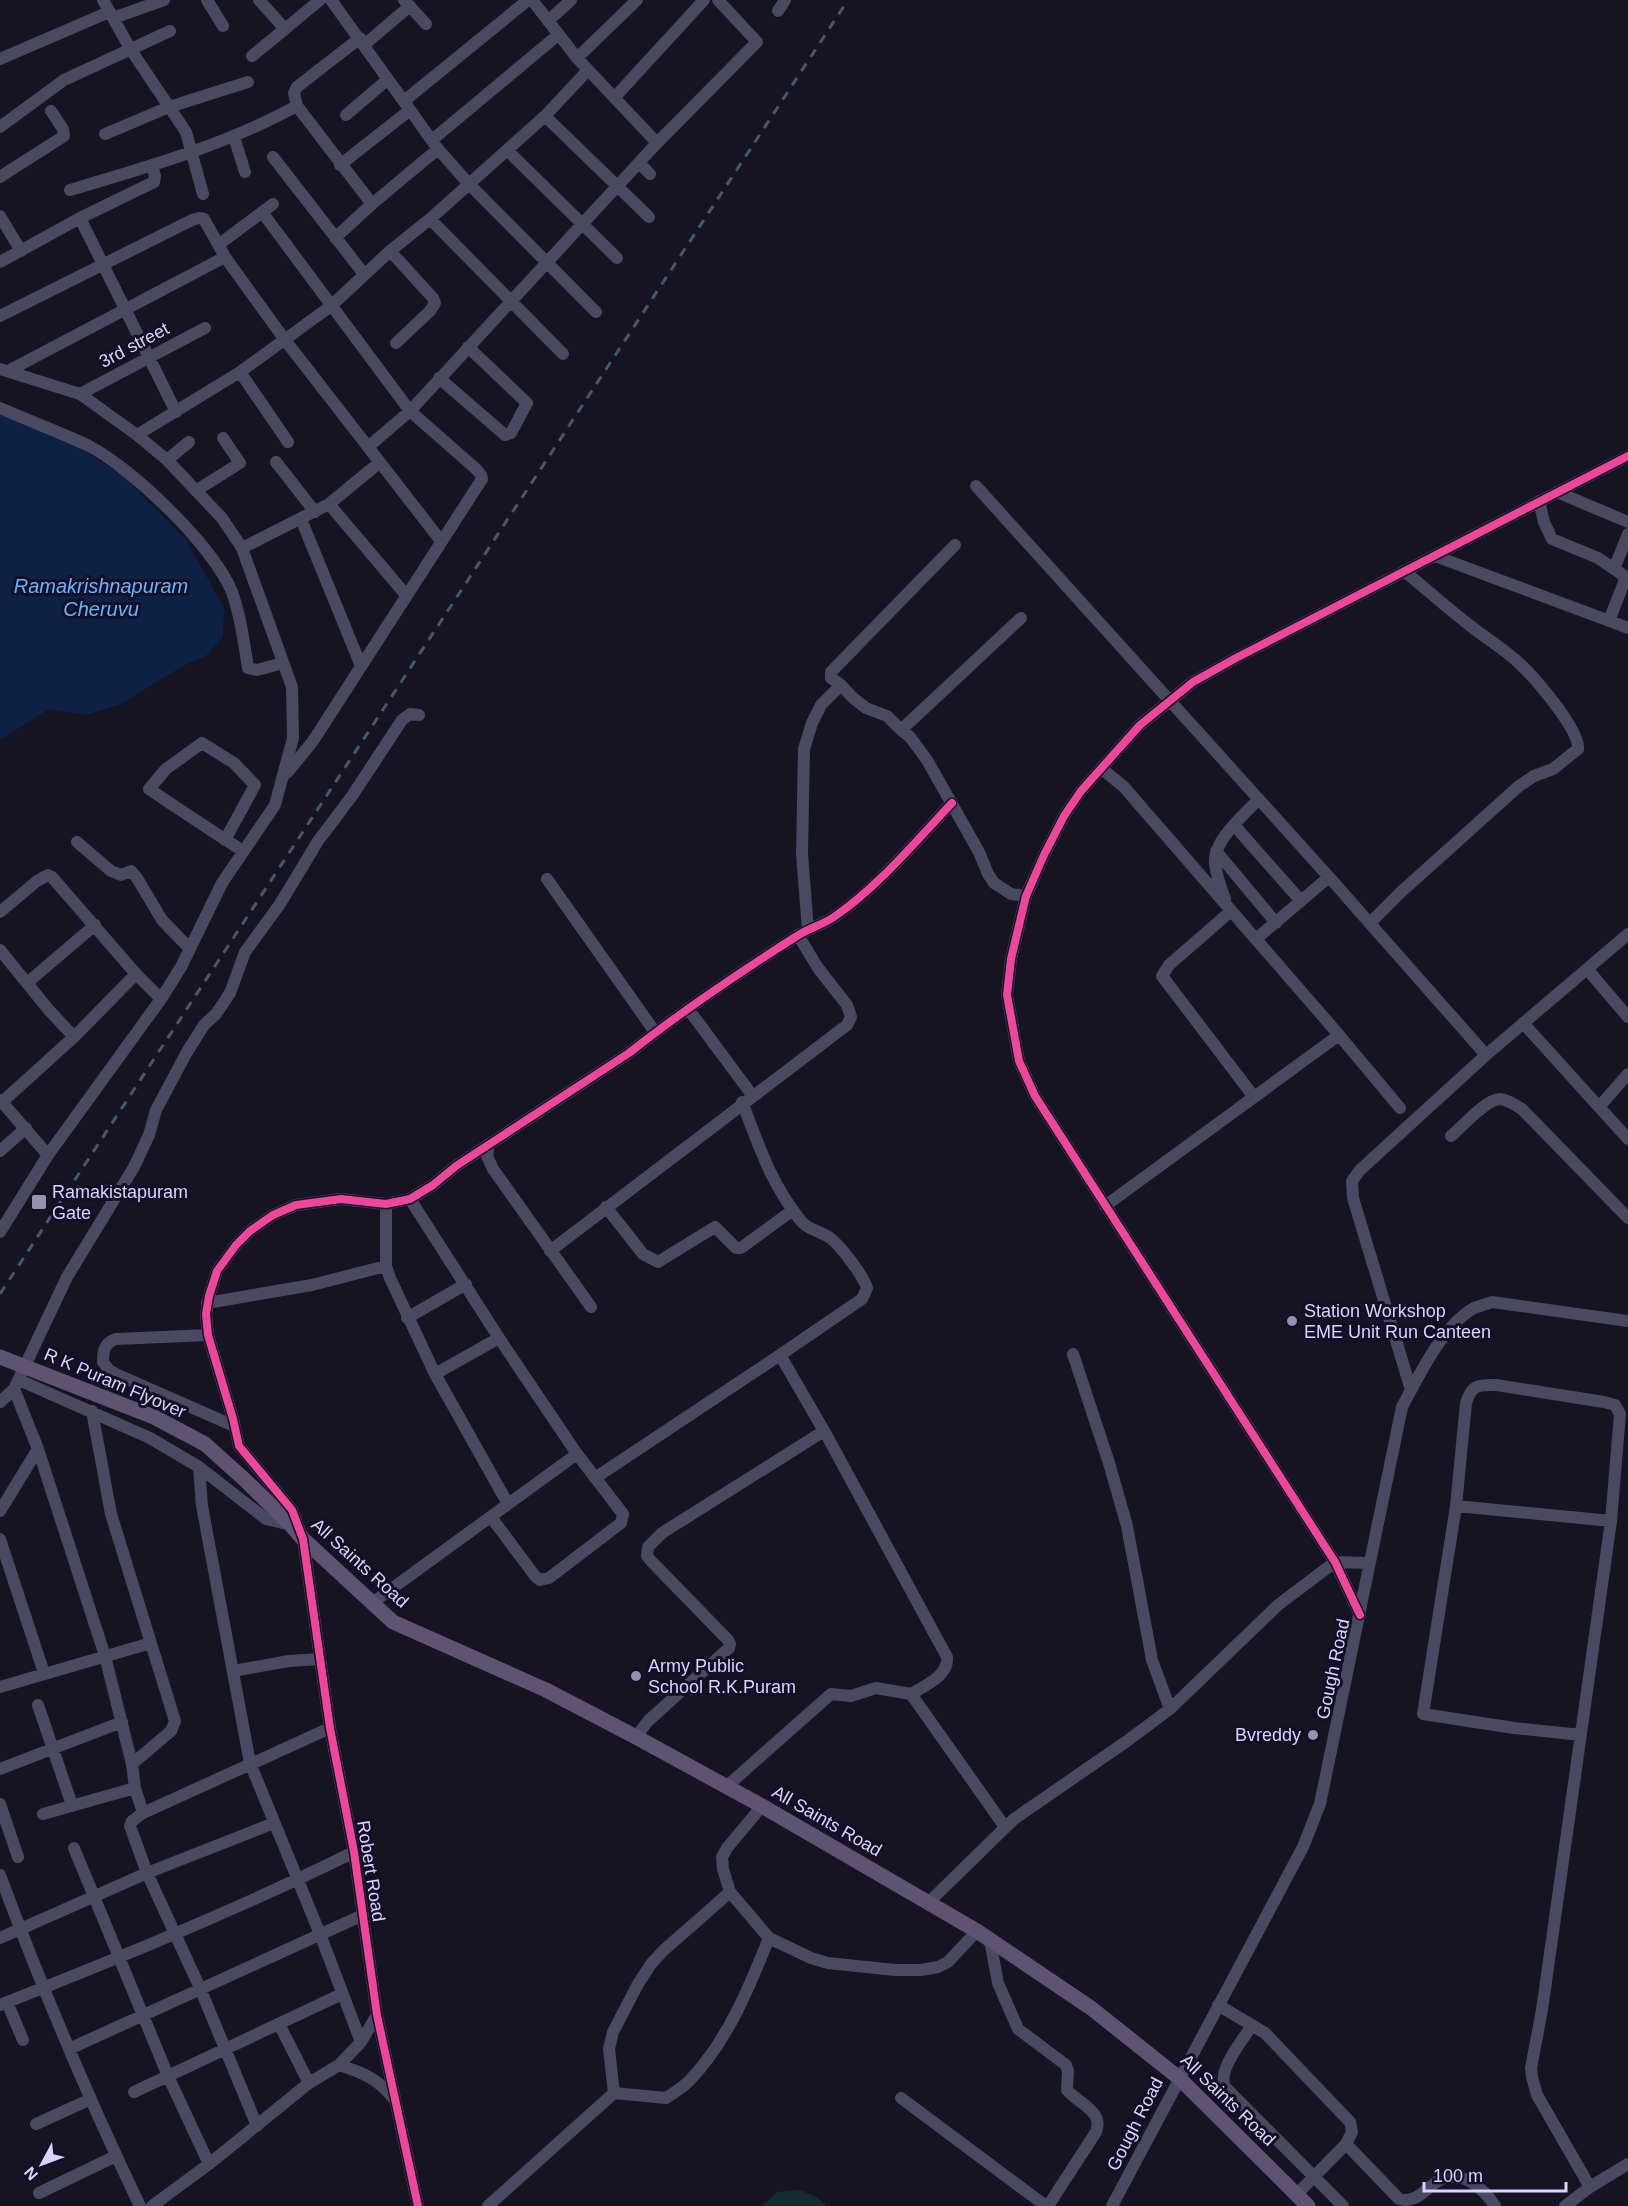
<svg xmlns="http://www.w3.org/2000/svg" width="1628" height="2206" viewBox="0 0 1628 2206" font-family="Helvetica,sans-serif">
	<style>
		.green { fill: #132c2d }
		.water { fill: #0d2144 }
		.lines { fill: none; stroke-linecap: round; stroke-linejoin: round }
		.minor { stroke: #4a4962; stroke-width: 12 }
		.major { stroke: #5e5373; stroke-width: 15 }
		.rail { stroke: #43596b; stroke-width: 3; stroke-dasharray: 9 8; stroke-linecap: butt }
		.cycleway-casing { stroke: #130f26; stroke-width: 11 }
		.cycleway { stroke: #ed469a; stroke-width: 8 }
		.poi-dot { fill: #9591b1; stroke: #130f26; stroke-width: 2 }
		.labels { text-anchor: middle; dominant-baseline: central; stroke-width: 6; stroke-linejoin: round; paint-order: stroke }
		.street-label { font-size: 18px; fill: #d9d4ff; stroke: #130f26 }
		.poi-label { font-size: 18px; fill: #d9d4ff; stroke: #130f26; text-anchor: start }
		.water-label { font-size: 20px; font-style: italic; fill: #62b6ff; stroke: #130f26 }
	</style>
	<rect width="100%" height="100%" fill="#161421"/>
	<path class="green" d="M 800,2190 L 818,2198 L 826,2206 L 762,2206 L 777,2192 Z"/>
	<path class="water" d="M 0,414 L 55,432 L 123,476 L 186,540 L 224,608 L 223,637 L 207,655 L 181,667 L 121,704 L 86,715 L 49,709 L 0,740 Z"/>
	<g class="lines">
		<path class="minor" d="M 103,0 L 131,50 L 186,132 L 203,194
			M 207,0 L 223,26
			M 259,0 L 285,29 L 320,0
			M 331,0 L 438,149 L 468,183 L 596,312
			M 404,0 L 426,24
			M 532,0 L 577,58 L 657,143
			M 778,11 L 785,0
			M 113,18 L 164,0
			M 548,21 L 571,0
			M 360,38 L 297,87 L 294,93 L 297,106 L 372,204
			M 364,45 L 410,6
			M 252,56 L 285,29
			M 577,58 L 637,0
			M 0,59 L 109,12
			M 615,97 L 704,0
			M 404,101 L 528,0
			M 346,115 L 387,80
			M 545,116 L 649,217
			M 0,127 L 64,80 L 170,31
			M 105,134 L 169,107 L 248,82
			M 234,137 L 245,172
			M 432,140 L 558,35
			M 507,150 L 617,258
			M 273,157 L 364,274
			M 639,163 L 650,174
			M 340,165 L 410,110
			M 0,177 L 64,136 L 63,129 L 51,111
			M 70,190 C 148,167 225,145 297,106
			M 262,212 L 410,411 L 476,469 L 481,475 L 482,479 L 313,741 L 287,773
			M 0,216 L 21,251
			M 80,218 L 176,412
			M 430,219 L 563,354
			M 335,238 L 372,204 L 438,149
			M 218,245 L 273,204
			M 390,251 L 433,298 L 435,303 L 430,311 L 396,343
			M 0,262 L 80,218 L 154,182 L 155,176 L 152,166
			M 0,316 L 192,220 L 199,218 L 204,219 L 225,257 L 285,340 L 441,541
			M 0,369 L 80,394 L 137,435 L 167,460 L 222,518 L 242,548 L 292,687 L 293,738 L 275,805 L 222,883 L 181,967 L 161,999 L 48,1155 L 0,1232
			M 8,371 L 225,257
			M 240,372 L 288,442
			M 439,378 L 505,435 L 511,433 L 527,403 L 468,347
			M 80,394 L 205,328
			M 0,408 C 29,421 60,432 89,446 C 132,468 214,547 232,592 C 241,617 244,643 248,668 L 257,670 L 283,663
			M 137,435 L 240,372 L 331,306 L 390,251 L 430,219 L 545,116 L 588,70
			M 368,447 L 410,411 L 657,143 L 757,42 L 718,0
			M 167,460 L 189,442
			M 276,462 L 315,512
			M 976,486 L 1329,877 L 1486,1055
			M 197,490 L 240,463 L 223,438
			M 1557,492 L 1628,522
			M 1539,501 L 1544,522 L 1552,539 L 1598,558 L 1626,577 L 1609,621
			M 329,504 L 406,595
			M 301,519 L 361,666
			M 242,548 L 329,504 L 379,463
			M 1435,556 L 1628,628
			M 1614,569 L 1628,534
			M 841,685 L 853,698 L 866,708 L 887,716 L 901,730 L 1021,618
			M 901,730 L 910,737 L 927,760 L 979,852 L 988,874 L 994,883 L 1011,894 L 1026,896
			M 1101,768 L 1124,787 L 1339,1035 L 1105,1206
			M 1234,825 L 1301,901
			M 225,840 L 255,785 L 234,763 L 202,743 L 166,769 L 149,789 C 180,810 212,831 243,851
			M 77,842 L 111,871 L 121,875 L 131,871 L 137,878 L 162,920 L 190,949
			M 1216,851 L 1276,923
			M 547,879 L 655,1032
			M 1225,899 C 1221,888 1216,875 1215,863 C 1213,841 1244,814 1259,799
			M 1231,911 L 1169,965 L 1162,976 L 1254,1097
			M 0,912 L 37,881 L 48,875 L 52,877 L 136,974 L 161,999
			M 1370,923 L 1401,892 L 1519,786 L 1534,776 L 1553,769 L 1578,749 C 1580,730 1535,678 1520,664 C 1506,650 1488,640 1472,627 C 1449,610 1428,590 1405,572
			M 808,930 L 802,854 L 804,749 L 812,723 L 821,705 L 841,685 L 831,678 L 831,672 L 955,545
			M 1256,939 L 1329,877
			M 0,950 L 48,1009 L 74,1037
			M 1587,969 L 1628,1017
			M 27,983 L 95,925
			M 689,1010 L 752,1095
			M 1523,1023 L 1628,1139
			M 1339,1035 L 1400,1108
			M 0,1100 L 48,1155
			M 2,1102 L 74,1037 L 136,974
			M 742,1102 C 760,1148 770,1182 801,1221 C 808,1230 820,1231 829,1237 C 840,1245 863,1275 867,1288 L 862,1299 L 780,1355
			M 1599,1107 L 1628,1074
			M 1451,1136 C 1462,1127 1486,1099 1500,1099 C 1509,1100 1515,1105 1522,1109 L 1628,1218
			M 489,1144 L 487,1156 L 493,1169 L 591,1307
			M 0,1151 L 26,1128
			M 410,1199 L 499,1338 L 577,1454 L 623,1514 L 621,1523 L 549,1578 L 540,1580 L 535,1576 L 491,1517
			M 386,1204 L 386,1266 L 390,1278 L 435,1374 L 508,1504
			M 606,1207 L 643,1254 L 658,1262 L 715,1227 L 736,1248 L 741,1248 L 793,1210
			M 550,1251 L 847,1025 L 851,1017 L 847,1005 L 818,968 L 798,935
			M 207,1303 L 312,1285 L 386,1266
			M 407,1318 L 466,1284
			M 208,1335 L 116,1339 C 104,1343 103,1351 103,1362 L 109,1370 L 118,1375 L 234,1426
			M 1073,1354 L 1109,1463 L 1127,1526 L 1152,1660 L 1170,1709
			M 435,1374 L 499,1338
			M 19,1380 L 150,1438 L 199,1467 L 266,1519 L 291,1525
			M 14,1389 L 38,1449 L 105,1656 L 132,1764 L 135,1788 L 143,1813
			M 1411,1390 L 1353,1198 L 1352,1181 L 1360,1170 L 1486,1055 L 1628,934
			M 0,1402 L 14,1389 L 67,1277 L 134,1167 L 149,1135 L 156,1110 L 187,1052 L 204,1025 L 216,1014 L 230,993 L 245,952 L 280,904 L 318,841 L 352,796 L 402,720 L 410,714 L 419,715
			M 92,1411 L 111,1514 L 175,1721 L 171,1731 L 132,1764
			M 199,1467 L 202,1506 L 250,1763 L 320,1934 L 361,2042
			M 595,1478 L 780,1355 L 827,1436 L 947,1657 C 949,1676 924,1686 911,1694
			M 1456,1506 L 1611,1521
			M 0,1511 L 38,1449
			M 0,1539 L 44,1673
			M 372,1603 L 577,1454
			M 1360,1615 L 1335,1562 L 1035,1096 L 1019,1061 L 1007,995 L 1011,959 L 1026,896 L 1044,855 L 1064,816 L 1081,791 L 1140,725 L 1193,682 L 1236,658 L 1628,456
			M 233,1671 L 289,1661 L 320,1659
			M 0,1687 L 151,1643
			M 38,1705 L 72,1805
			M 1581,1735 L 1514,1728 L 1423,1714 L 1456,1506 L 1466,1403 C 1472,1384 1478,1385 1496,1385 L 1604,1402 L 1615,1405 L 1620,1414 L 1611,1521 L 1542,2010 L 1531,2068 L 1532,2077 L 1537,2095 L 1590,2187
			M 636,1737 L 648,1721 L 729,1648 L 730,1644 L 728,1640 L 652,1562 L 647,1556 L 648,1547 L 662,1533 L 824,1431
			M 0,1769 L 122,1722
			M 727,1786 L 831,1694 L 851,1696 L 876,1688 L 911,1694 L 1005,1827
			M 0,1804 L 18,1857
			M 762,1806 L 727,1848 L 722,1857 L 723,1869 L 730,1892 L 769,1938 L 811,1958 L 828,1963 L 895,1970 L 921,1970 L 938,1967 L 948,1962 L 977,1931
			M 43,1814 L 135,1788
			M 74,1848 L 168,2076 L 209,2164
			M 0,1875 C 42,1988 88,2098 140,2206
			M 928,1903 L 1014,1819 L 1127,1741 L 1170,1709 L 1278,1605 L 1335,1562 L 1368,1563
			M 0,1938 L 147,1873 L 274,1823
			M 990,1941 L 998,1983 L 1018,2029 L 1066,2065 L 1068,2071 L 1067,2090 C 1079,2104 1104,2111 1096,2132 L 1048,2206
			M 7,2002 L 23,2040
			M 0,2005 C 119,1958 239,1909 354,1852
			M 1218,2005 L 1265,2033 L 1350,2122 L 1352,2132 L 1346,2144 L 1297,2194
			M 279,2024 L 309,2083
			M 1252,2025 C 1243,2040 1217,2070 1225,2087 L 1343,2206
			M 69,2049 L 363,1915
			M 339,2065 C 361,2072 379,2079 393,2098
			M 134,2092 L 342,1994
			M 614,2093 L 666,2098 C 674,2093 682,2088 689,2081 C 727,2042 749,1988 769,1938
			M 901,2098 L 1046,2206
			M 36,2124 L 91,2099
			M 257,2126 L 200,1988 L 147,1873 L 130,1826 L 132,1821 L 143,1813 L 330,1728
			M 1346,2144 L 1399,2199 C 1418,2204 1426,2187 1440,2180 C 1463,2169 1484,2189 1495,2206
			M 39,2193 L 116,2156
			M 152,2206 L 209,2164 L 309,2083 L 339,2065 L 361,2042 L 377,2015
			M 418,2206 L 377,2015 L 354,1852 L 330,1728 L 303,1539 L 292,1510 L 239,1446 L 233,1419 L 208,1335 L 206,1314 L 209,1296 L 217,1271 L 236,1245 L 250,1231 L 273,1215 L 296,1205 L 341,1199 L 386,1204 L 410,1199 L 433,1185 L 456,1166 L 629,1053 C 682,1011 740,972 797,936 C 809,928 822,925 834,917 C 878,887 915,842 952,803
			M 488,2206 L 614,2093 L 609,2049 L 613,2032 L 638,1984 L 651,1964 L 664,1950 L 730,1892
			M 1112,2206 L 1303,1847 L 1320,1804 L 1402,1407 C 1418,1377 1443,1325 1474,1308 C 1480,1306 1486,1304 1492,1302 L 1628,1321
			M 1565,2206 L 1590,2187 L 1628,2164"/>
		<path class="major" d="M 0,1357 L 154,1417 L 205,1444 L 245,1480 L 291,1525 L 303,1539 L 393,1622 L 546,1690 L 636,1737 L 762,1806 L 977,1931 L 1091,2008 L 1179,2078 L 1308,2206"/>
		<path class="rail" d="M 0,1294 L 848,0"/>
		<g class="cycleway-casing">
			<path id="cycleway" d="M 1360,1615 L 1335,1562 L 1035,1096 L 1019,1061 L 1007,995 L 1011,959 L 1026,896 L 1044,855 L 1064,816 L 1081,791 L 1140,725 L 1193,682 L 1236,658 L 1628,456
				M 418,2206 L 377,2015 L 354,1852 L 330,1728 L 303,1539 L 292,1510 L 239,1446 L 233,1419 L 208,1335 L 206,1314 L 209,1296 L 217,1271 L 236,1245 L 250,1231 L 273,1215 L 296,1205 L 341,1199 L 386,1204 L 410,1199 L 433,1185 L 456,1166 L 629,1053 C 682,1011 740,972 797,936 C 809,928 822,925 834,917 C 878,887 915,842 952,803"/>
		</g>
		<use href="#cycleway" class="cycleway"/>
	</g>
	<g class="poi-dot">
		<rect x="31" y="1194" width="16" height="16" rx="3"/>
		<circle cx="1292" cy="1321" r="6"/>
		<circle cx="636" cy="1676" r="6"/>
		<circle cx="1313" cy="1735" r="6"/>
	</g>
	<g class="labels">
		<g class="street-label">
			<text transform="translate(134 345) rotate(-28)">3rd street</text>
			<text transform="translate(115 1383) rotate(23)">R K Puram Flyover</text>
			<text transform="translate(360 1563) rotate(42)">All Saints Road</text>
			<text transform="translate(1333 1669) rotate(-78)">Gough Road</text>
			<text transform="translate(827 1821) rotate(30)">All Saints Road</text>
			<text transform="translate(371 1871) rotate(81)">Robert Road</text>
			<text transform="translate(1228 2100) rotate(44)">All Saints Road</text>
			<text transform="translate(1135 2124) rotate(-63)">Gough Road</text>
		</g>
		<g class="poi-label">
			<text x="52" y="1192">Ramakistapuram<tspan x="52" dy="21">Gate</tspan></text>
			<text x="1304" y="1311">Station Workshop<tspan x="1304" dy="21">EME Unit Run Canteen</tspan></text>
			<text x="648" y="1666">Army Public<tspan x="648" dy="21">School R.K.Puram</tspan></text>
			<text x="1301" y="1735" text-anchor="end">Bvreddy</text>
		</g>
		<g class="water-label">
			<text x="101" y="586">Ramakrishnapuram<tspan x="101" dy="23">Cheruvu</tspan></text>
		</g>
	</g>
	<g transform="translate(42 2164) rotate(229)" stroke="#130f26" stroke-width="4.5" paint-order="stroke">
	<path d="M0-4.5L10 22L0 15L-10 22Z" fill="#d9d4ff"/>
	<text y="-9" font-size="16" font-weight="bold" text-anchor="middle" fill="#d9d4ff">N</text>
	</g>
	<path d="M1424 2182v9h142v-9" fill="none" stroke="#d9d4ff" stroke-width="3"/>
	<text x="1433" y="2182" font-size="18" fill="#d9d4ff" stroke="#130f26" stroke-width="4.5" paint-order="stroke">100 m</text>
</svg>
